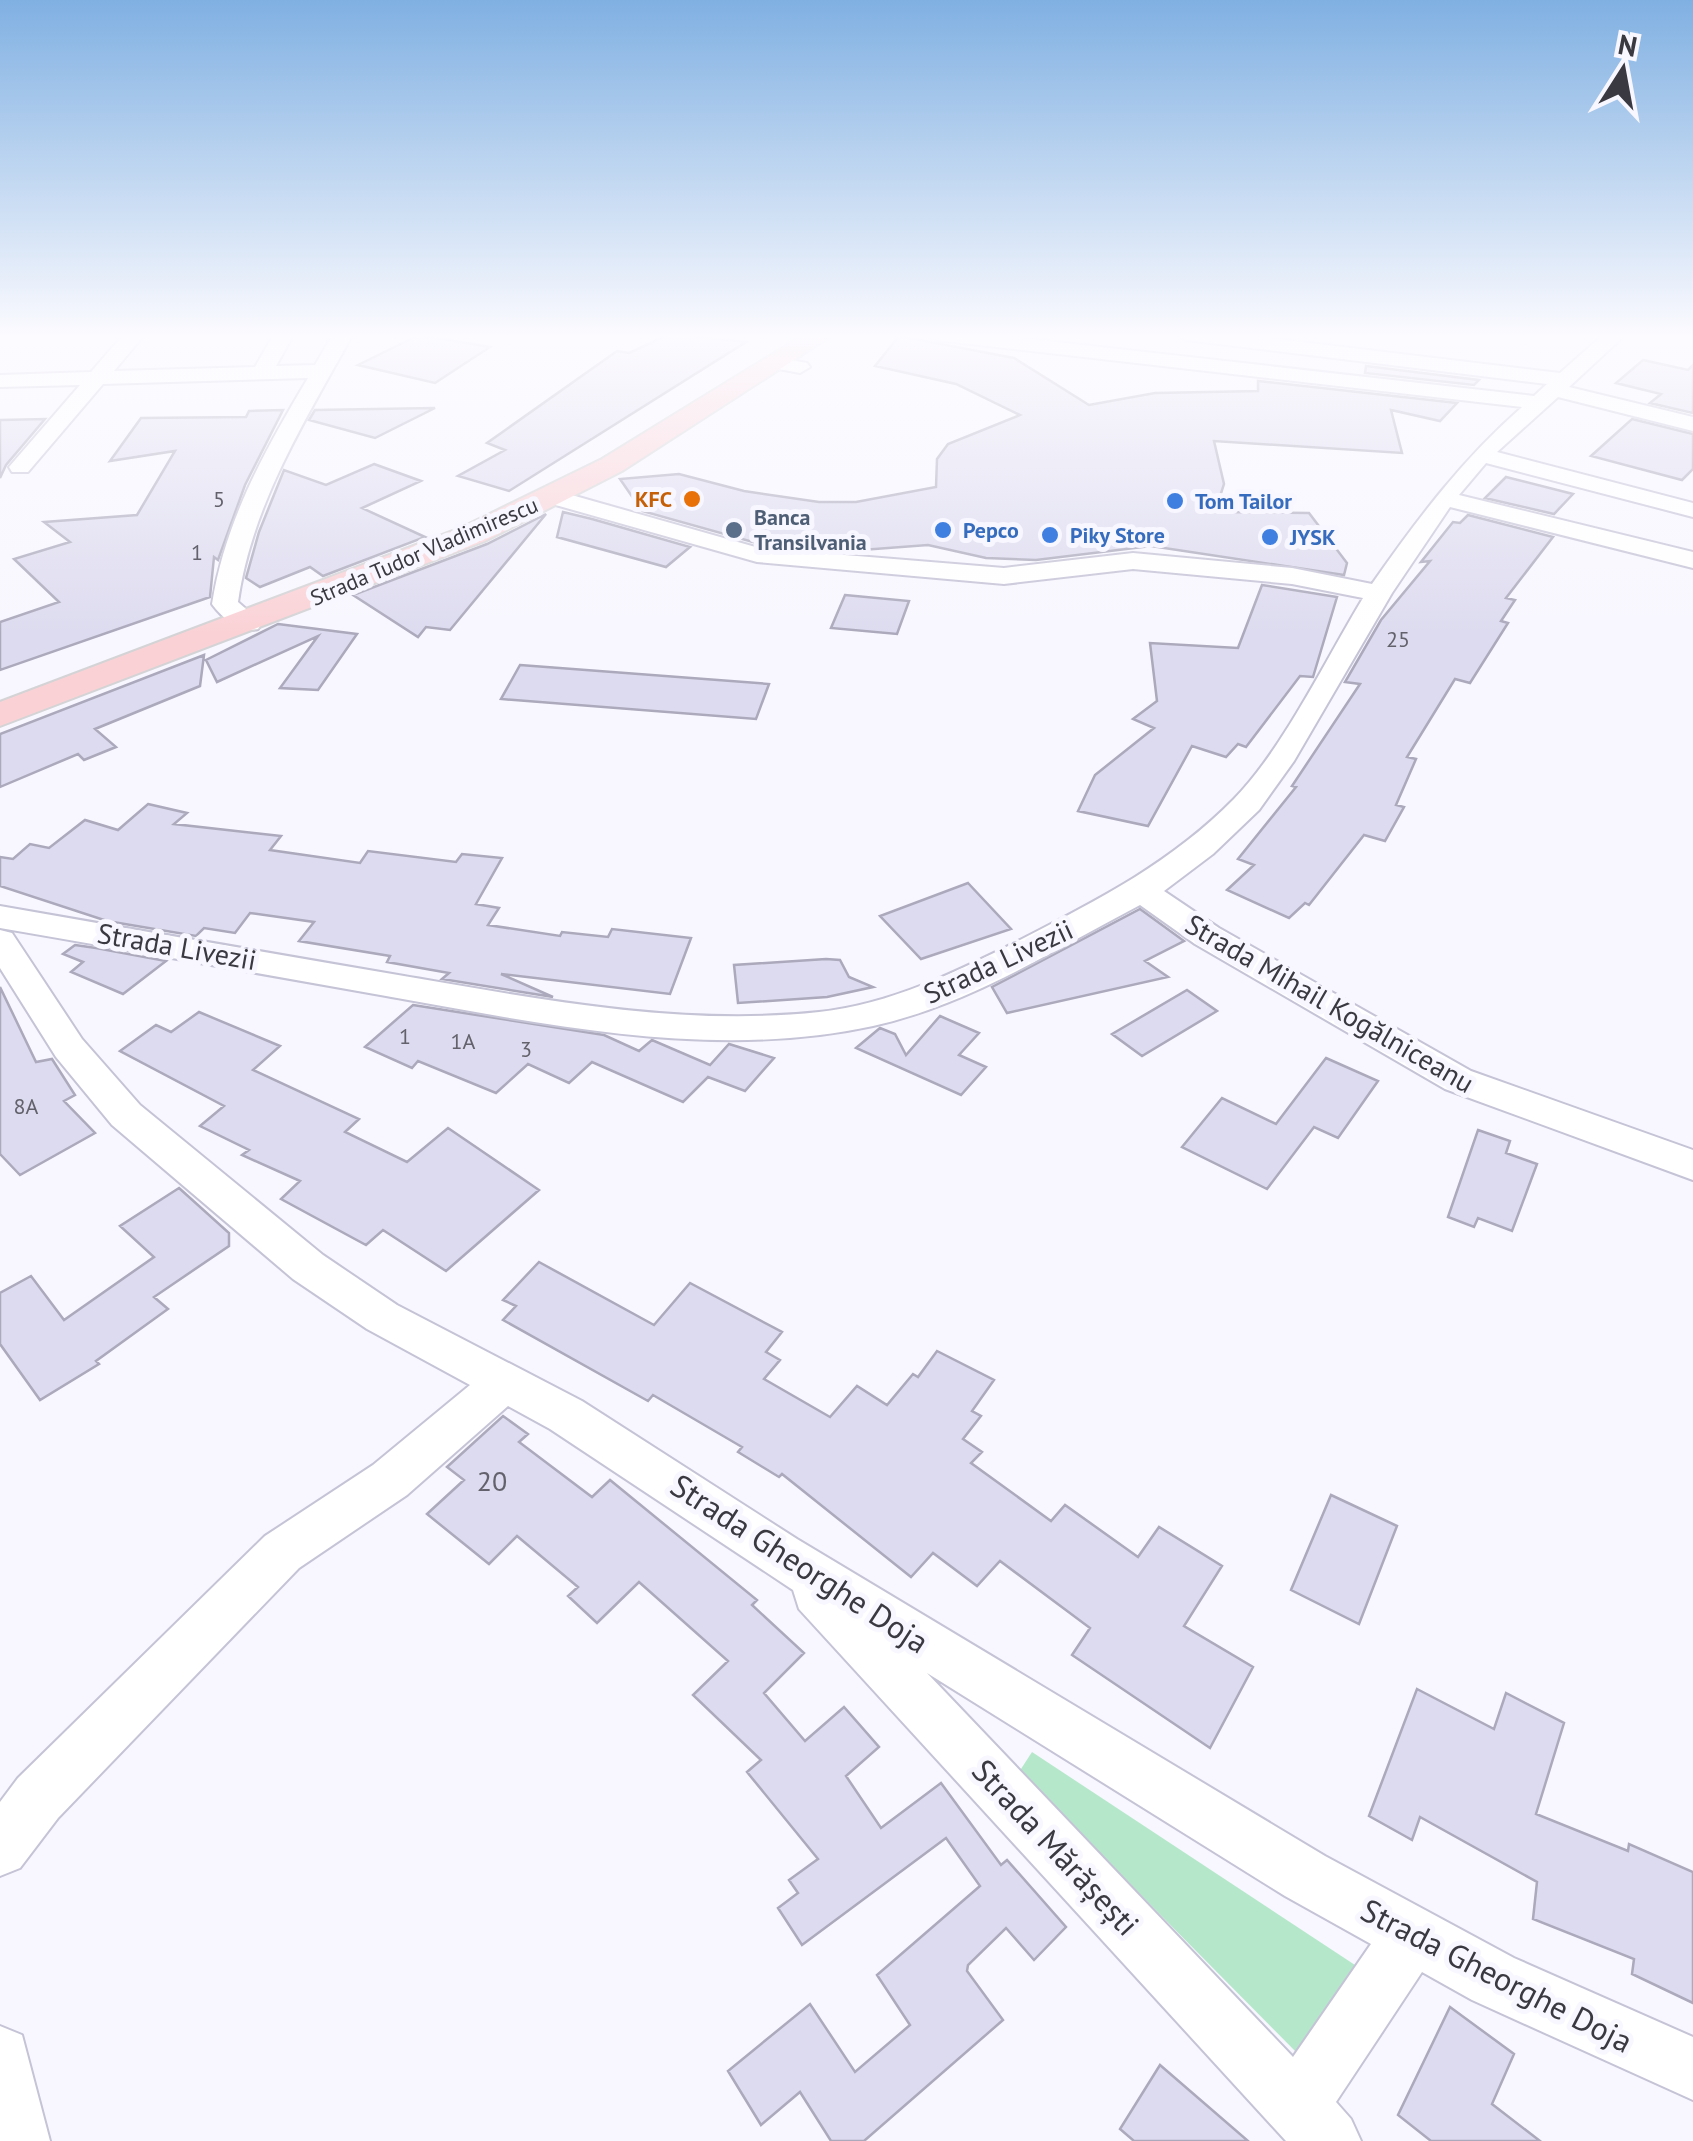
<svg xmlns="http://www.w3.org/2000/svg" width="1693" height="2141" viewBox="0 0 1693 2141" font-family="'PT Sans',sans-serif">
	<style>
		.green { fill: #b5e8ca }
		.building { fill: #dddbef; stroke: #aba9bb; stroke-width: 2.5 }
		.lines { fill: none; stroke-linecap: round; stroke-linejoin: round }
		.minor-casing { stroke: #c5c3d6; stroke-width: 4 }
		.major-casing { stroke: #d4d3d5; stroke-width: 4 }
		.minor { fill: #fff; fill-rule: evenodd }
		.major { fill: #fad2d6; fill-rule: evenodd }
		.food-dot { fill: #e8710a; stroke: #f8f7ff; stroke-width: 4 }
		.shop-dot { fill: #3f7fe0; stroke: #f8f7ff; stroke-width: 4 }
		.service-dot { fill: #5c6f8a; stroke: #f8f7ff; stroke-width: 4 }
		.labels { text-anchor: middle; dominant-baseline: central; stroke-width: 10; stroke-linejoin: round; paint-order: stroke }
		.number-label { font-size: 22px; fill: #63626c }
		.far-food-label { font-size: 22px; font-weight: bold; fill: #c56008; stroke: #f8f7ff; text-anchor: end }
		.far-shop-label { font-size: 22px; font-weight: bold; fill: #366cbe; stroke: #f8f7ff; text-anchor: start }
		.far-service-label { font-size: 22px; font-weight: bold; fill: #4e5e75; stroke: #f8f7ff; text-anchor: start }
		.far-street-label { font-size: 22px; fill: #3a3941; stroke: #f8f7ff }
		.street-label { font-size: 28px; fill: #3a3941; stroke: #f8f7ff }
		.near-number-label { font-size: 28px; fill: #63626c }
		.near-street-label { font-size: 32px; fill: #3a3941; stroke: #f8f7ff }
	</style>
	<rect width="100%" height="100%" fill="#f8f7ff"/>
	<path class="green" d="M 1032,1752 L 1355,1965 L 1300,2056 L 1019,1772 Z"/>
	<path class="building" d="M 670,334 L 746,342 L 509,491 L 458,476 L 505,450 L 487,443 L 617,351 L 629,353 Z
		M 419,335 L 490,347 L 435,383 L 358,365 Z
		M 899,336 L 1014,358 L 1089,405 L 1155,393 L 1258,391 L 1258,381 L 1457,403 L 1440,421 L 1391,410 L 1402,453 L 1214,441 L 1224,484 L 1215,512 L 1309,513 L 1347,563 L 1344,575 L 1151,546 L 1036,560 L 986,558 L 928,545 L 848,551 L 760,544 L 642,511 L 620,479 L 679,474 L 744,491 L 819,502 L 856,502 L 936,487 L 937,459 L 948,444 L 1020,415 L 956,384 L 875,366 Z
		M 1643,360 L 1688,370 L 1693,365 L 1693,413 L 1650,403 L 1661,394 L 1616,383 Z
		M 1366,366 L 1479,380 L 1474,385 L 1365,373 Z
		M 435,408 L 375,438 L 309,420 L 315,410 Z
		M 283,410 L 245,485 L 218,560 L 214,557 L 210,597 L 0,670 L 0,622 L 59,602 L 14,559 L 70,542 L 44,522 L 137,515 L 175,451 L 110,461 L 141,418 L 246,417 L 249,411 Z
		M 45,419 L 6,465 L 0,478 L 0,420 Z
		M 1632,419 L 1693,434 L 1693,469 L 1682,480 L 1591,456 Z
		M 374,464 L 421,481 L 362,508 L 425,537 L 323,576 L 310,567 L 260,587 L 246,578 L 259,532 L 284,470 L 326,485 Z
		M 1506,477 L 1573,494 L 1554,514 L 1485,498 Z
		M 563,512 L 592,519 L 690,547 L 666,567 L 557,537 Z
		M 546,514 L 450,630 L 426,627 L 418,637 L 353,595 L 487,544 Z
		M 1468,515 L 1553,537 L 1506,598 L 1515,600 L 1501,621 L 1508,623 L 1470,683 L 1455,679 L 1407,757 L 1416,759 L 1396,805 L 1404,807 L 1385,841 L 1364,835 L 1309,905 L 1305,903 L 1289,918 L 1227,890 L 1254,865 L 1238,859 L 1296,787 L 1292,786 L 1360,684 L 1345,682 L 1381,620 L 1430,561 L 1421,562 L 1453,522 L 1460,523 Z
		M 1262,585 L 1337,597 L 1313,677 L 1300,676 L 1246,747 L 1238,744 L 1226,757 L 1192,746 L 1148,826 L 1078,811 L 1095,775 L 1154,728 L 1133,719 L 1157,701 L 1150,643 L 1238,648 Z
		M 845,595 L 909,601 L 897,634 L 831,628 Z
		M 278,624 L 357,634 L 318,690 L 280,688 L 318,636 L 217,682 L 206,660 Z
		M 204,655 L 200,686 L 95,729 L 116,747 L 84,760 L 78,754 L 0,787 L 0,734 Z
		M 520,665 L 769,684 L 756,719 L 501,699 Z
		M 148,804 L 187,813 L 174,824 L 281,836 L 270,850 L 360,863 L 368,851 L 456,862 L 462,854 L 502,858 L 476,904 L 499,908 L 488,925 L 560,936 L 562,932 L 608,937 L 612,929 L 691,938 L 670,994 L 501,974 L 553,997 L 442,979 L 449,973 L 387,962 L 390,956 L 299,941 L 314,922 L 250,913 L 235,933 L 204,928 L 196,936 L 107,921 L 0,886 L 0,857 L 13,859 L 30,844 L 49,848 L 85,820 L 118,830 Z
		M 968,883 L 1011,929 L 921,959 L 880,916 Z
		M 1140,909 L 1184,941 L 1145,961 L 1168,977 L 1007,1013 L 992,987 Z
		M 75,945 L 96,948 L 166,961 L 123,994 L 71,972 L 83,962 L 63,954 Z
		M 826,959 L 840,960 L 849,977 L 873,987 L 827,997 L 738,1003 L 734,965 Z
		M 0,987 L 36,1062 L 52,1059 L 75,1095 L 64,1101 L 95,1133 L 20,1175 L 0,1154 Z
		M 1187,990 L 1217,1011 L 1142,1056 L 1112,1034 Z
		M 413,1005 L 604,1035 L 639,1051 L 652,1040 L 710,1065 L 729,1044 L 774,1058 L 745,1091 L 708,1077 L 683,1102 L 592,1062 L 569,1083 L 528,1064 L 496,1093 L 418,1061 L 412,1068 L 365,1047 Z
		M 199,1012 L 280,1046 L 253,1070 L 359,1119 L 345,1132 L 407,1162 L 448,1128 L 539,1190 L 446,1271 L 383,1230 L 366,1245 L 281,1199 L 300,1181 L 242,1155 L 249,1150 L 200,1126 L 224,1106 L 120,1051 L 156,1025 L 171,1032 Z
		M 940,1016 L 979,1033 L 959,1055 L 986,1067 L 961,1095 L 856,1048 L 880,1028 L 895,1034 L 906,1055 Z
		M 1326,1058 L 1378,1081 L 1338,1138 L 1314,1127 L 1267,1189 L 1182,1147 L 1222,1098 L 1276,1124 Z
		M 1478,1130 L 1510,1141 L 1506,1153 L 1537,1164 L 1512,1231 L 1478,1218 L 1474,1227 L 1448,1217 Z
		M 179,1188 L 229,1233 L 229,1246 L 154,1297 L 168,1309 L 96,1361 L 99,1364 L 40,1400 L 0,1344 L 0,1293 L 31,1276 L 64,1320 L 154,1257 L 120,1226 Z
		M 539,1262 L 654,1325 L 690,1283 L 782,1332 L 766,1352 L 780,1360 L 764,1379 L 830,1417 L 857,1386 L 887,1405 L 913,1374 L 918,1377 L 937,1351 L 994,1380 L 972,1411 L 981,1416 L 963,1439 L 982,1452 L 971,1463 L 1051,1521 L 1065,1505 L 1138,1557 L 1159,1527 L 1222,1566 L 1184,1626 L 1253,1667 L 1210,1748 L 1072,1655 L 1090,1628 L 1000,1561 L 977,1586 L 933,1553 L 911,1577 L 782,1474 L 779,1477 L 738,1452 L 742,1447 L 653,1395 L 648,1401 L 503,1320 L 516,1306 L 503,1300 Z
		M 503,1416 L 528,1434 L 519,1442 L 592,1497 L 610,1480 L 757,1600 L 752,1605 L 804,1653 L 764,1693 L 805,1741 L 844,1707 L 879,1747 L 846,1776 L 881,1828 L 941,1783 L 1001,1865 L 1007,1860 L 1066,1927 L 1034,1960 L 1006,1928 L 968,1965 L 967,1971 L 1003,2020 L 864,2141 L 831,2141 L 800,2092 L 761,2125 L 728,2071 L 810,2004 L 855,2072 L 910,2025 L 877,1975 L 980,1886 L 946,1838 L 802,1945 L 778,1908 L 798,1893 L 789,1880 L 818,1859 L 747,1772 L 761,1760 L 693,1695 L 728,1661 L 639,1582 L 597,1623 L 568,1596 L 578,1587 L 517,1536 L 489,1564 L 427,1514 L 464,1480 L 447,1467 Z
		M 1331,1495 L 1397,1526 L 1359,1624 L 1291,1590 Z
		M 1417,1689 L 1494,1729 L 1506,1693 L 1564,1723 L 1536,1814 L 1628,1851 L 1629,1844 L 1693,1872 L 1693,2003 L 1632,1974 L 1634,1959 L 1533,1919 L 1537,1882 L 1420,1817 L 1412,1840 L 1369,1816 Z
		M 1450,2007 L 1514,2054 L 1492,2104 L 1540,2141 L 1431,2141 L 1398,2115 Z
		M 1160,2065 L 1248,2141 L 1134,2141 L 1120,2129 Z"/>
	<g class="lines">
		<g class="minor-casing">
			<path id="minor" d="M 124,334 L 145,334 L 114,371 L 255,367 L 274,334 L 294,334 L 276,366 L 315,365 L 333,334 L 353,334 C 306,419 252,503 238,602 L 262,623 L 258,629 C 240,633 223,619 212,604 C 225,521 265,450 308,378 L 103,384 L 28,472 L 12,472 L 9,467 L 80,385 L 0,387 L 0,375 L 91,372 Z
				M 925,334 L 986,334 L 1534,396 L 1547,384 L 1186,340 L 1176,334 L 1235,334 L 1560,373 L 1604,334 L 1626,334 L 1569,387 L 1693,417 L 1693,431 L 1558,397 L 1497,452 L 1693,503 L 1693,517 L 1486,463 L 1459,495 L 1693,552 L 1693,568 L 1450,507 L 1392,593 L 1294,761 L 1259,810 L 1213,854 L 1164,891 L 1219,928 L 1471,1071 L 1693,1150 L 1693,1180 L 1445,1089 L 1195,944 L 1140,905 C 1054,950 968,1005 873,1026 C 713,1061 544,1024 386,996 C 258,973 129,950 0,928 L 0,906 C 135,930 270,953 404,976 C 540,999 681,1027 819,1012 C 892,1004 958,971 1022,939 C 1100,899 1172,862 1234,799 C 1283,749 1326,659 1363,598 L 1292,584 L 1133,569 L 1004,584 L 757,562 L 545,502 L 545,492 L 561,492 L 759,548 L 1004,568 L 1133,553 L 1292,568 L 1372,584 C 1418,518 1462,460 1522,407 L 935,340 Z
				M 775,357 L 807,363 L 810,367 L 800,373 L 768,367 L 768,359 Z
				M 0,930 L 12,933 L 82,1039 L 140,1105 L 323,1255 L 397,1305 L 582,1401 L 797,1539 L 1325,1856 L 1514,1958 L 1693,2037 L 1693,2100 L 1472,2000 L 1422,1972 L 1336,2102 L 1351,2119 L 1361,2141 L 1286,2141 L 799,1609 L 793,1590 L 550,1429 L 508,1406 L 407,1495 L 299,1568 L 58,1818 L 20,1868 L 0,1876 L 0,1802 L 18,1778 L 265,1536 L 373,1465 L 470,1385 L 367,1329 L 293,1279 L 112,1125 L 56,1057 L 0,968 ZM 927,1673 L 1285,1896 L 1371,1944 L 1293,2057 Z
				M 0,2026 L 22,2035 L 50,2141 L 0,2141 Z"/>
		</g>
		<g class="major-casing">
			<path id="major" d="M 805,334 L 834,334 L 622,471 L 485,541 L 0,726 L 0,702 L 463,527 L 602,459 Z"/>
		</g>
		<use href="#minor" class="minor"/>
		<use href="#major" class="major"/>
	</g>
	<linearGradient id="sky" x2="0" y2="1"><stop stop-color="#80b0e2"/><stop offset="0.53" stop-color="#fcfbff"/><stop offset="1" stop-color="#fcfbff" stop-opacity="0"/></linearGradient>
	<rect width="1693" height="634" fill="url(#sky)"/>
	<circle class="food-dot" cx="692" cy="499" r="10"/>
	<g class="shop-dot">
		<circle cx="1175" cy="501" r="10"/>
		<circle cx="943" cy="530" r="10"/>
		<circle cx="1050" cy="535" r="10"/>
		<circle cx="1270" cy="537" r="10"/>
	</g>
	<circle class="service-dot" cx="734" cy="530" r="10"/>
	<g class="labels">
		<g class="number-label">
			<text x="219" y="499">5</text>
			<text x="197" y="552">1</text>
			<text x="1398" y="639">25</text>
			<text x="405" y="1036">1</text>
			<text x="463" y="1041">1A</text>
			<text x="526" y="1049">3</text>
			<text x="26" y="1106">8A</text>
		</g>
		<g class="far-food-label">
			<text x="672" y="499">KFC</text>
		</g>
		<g class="far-shop-label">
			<text x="1195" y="501">Tom Tailor</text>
			<text x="963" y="530">Pepco</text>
			<text x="1070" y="535">Piky Store</text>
			<text x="1290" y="537">JYSK</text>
		</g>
		<g class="far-service-label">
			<text x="754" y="517">Banca<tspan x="754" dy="25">Transilvania</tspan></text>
		</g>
		<g class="far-street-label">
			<text transform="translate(424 551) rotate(-23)">Strada Tudor Vladimirescu</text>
		</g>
		<g class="street-label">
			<text transform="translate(177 946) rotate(10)">Strada Livezii</text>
			<text transform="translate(998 961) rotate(-25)">Strada Livezii</text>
			<text transform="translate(1330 1003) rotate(30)">Strada Mihail Kogălniceanu</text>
		</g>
		<g class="near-number-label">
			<text x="492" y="1480">20</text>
		</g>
		<g class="near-street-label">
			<text transform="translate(800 1563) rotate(33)">Strada Gheorghe Doja</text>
			<text transform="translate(1056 1847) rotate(47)">Strada Mărășești</text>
			<text transform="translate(1497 1975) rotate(27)">Strada Gheorghe Doja</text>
		</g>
	</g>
	<g transform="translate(1623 70) rotate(11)" stroke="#f8f7ff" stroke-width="8" paint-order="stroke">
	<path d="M0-8L18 38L0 25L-18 38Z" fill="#3a3941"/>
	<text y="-15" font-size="28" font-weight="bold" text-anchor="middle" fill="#3a3941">N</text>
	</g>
</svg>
